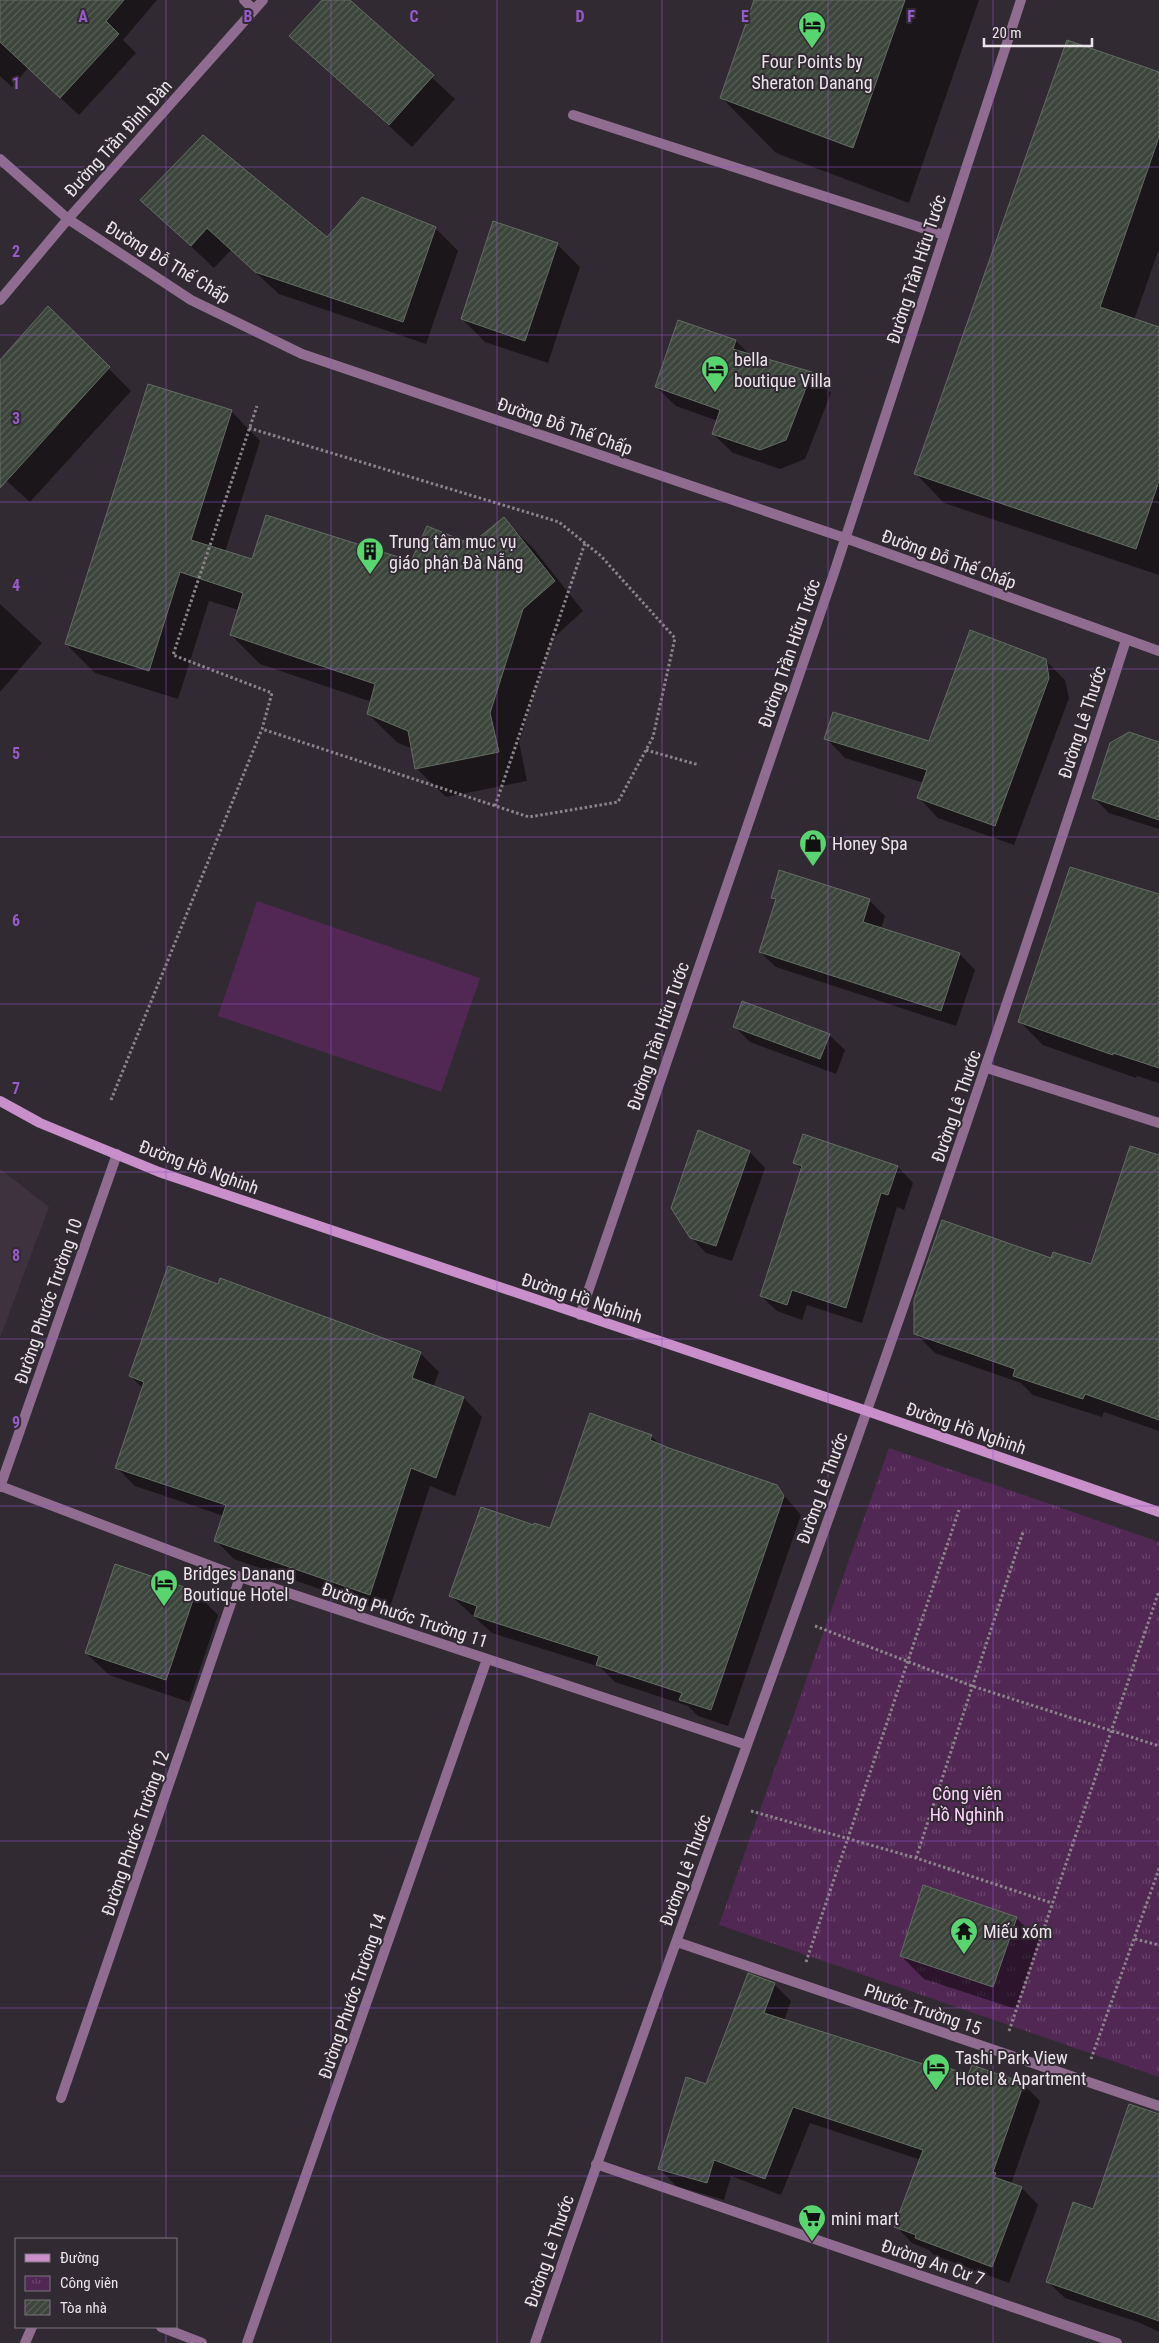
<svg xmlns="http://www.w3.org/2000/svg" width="1159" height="2343" viewBox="0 0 1159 2343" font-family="'Roboto Condensed',sans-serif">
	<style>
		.built { fill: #3e323f }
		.park { fill: url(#park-tufts) }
		.garden { fill: #512753 }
		.shadow { fill: #0007 }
		.building { fill: url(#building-hatch); stroke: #636d63 }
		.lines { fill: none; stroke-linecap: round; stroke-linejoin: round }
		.path { stroke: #8b848b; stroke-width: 3; stroke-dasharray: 2.5 2.5; stroke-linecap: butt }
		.lane { stroke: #906c91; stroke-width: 10 }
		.street { stroke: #906c91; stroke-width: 10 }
		.secondary { stroke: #c88fca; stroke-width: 10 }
		.grid { fill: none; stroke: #975aca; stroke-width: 1; stroke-opacity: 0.55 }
		.labels { text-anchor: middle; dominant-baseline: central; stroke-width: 4; stroke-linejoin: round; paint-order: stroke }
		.poi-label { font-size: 18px; fill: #ebe5eb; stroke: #322a32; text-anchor: start }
		.street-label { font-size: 18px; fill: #ebe5eb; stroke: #322a32 }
		.park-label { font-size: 18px; fill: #fed3ff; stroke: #322a32 }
		.grid-label { font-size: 16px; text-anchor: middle; font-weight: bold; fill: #975aca; stroke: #322a32; stroke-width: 4; stroke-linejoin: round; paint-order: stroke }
	</style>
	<defs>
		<pattern id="park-tufts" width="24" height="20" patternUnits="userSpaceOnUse" patternTransform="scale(1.25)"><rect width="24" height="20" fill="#512753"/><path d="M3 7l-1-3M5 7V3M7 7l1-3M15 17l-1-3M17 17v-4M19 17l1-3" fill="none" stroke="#6a466c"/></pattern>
		<pattern id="building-hatch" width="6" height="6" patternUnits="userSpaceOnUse" patternTransform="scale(1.25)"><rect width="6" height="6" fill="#3c453c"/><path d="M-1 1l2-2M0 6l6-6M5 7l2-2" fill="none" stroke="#586058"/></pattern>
	</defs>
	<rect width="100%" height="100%" fill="#322a32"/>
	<path class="built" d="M 0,1169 L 49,1207 L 0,1338 Z"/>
	<path class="park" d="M 889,1448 L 1159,1542 L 1159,2077 L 719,1925 Z"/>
	<path class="garden" d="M 257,901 L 480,978 L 441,1092 L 218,1016 Z"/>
	<path class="shadow" d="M 0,0 L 157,0 L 123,40 L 136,53 L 79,115 L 28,68 L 12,87 L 0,76 Z
		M 323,0 L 348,0 L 455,99 L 412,147 L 291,36 Z
		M 755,0 L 979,0 L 909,203 L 776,153 L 721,97 Z
		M 1159,73 L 1159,249 L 1134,320 L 1159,329 L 1159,575 L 944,503 L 915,473 Z
		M 142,200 L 327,239 L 435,228 L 458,251 L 426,344 L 279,294 L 231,250 L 214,268 Z
		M 557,244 L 580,267 L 548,363 L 485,342 L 462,319 Z
		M 48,308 L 131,391 L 30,502 L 0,475 L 0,361 Z
		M 736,341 L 750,355 L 812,373 L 831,393 L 805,459 L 780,469 L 733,453 L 713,434 L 718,421 L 676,406 L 656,387 Z
		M 231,411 L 260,441 L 225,552 L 253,560 L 412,563 L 471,546 L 504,519 L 533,548 L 583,611 L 552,639 L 519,742 L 527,781 L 446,797 L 416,768 L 413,749 L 398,743 L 368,714 L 372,702 L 260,664 L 231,635 L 239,610 L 209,601 L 178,699 L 95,673 L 66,644 Z
		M 0,604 L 42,643 L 0,692 Z
		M 1045,660 L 1065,680 L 1069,698 L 1014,845 L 938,818 L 919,798 L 924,783 L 845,758 L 826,738 L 930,743 Z
		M 1159,744 L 1159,829 L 1109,813 L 1094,798 Z
		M 1159,896 L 1159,1083 L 1137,1076 L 1136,1078 L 1043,1045 L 1019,1021 Z
		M 772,897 L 869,900 L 885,916 L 881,929 L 960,954 L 975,970 L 956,1026 L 776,967 L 760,952 L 776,902 Z
		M 735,1027 L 829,1035 L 845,1050 L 836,1074 L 750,1042 Z
		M 699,1131 L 750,1152 L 765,1168 L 732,1261 L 706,1253 L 691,1237 Z
		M 803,1135 L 898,1167 L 913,1183 L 904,1210 L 897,1207 L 862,1323 L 807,1305 L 802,1320 L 777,1311 L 761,1296 L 802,1170 L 795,1162 Z
		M 1159,1156 L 1159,1431 L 1104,1412 L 1102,1417 L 1033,1395 L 1021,1383 L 935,1353 L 916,1334 L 1052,1260 L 1092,1266 Z
		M 420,1353 L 439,1372 L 433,1387 L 464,1398 L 482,1417 L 455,1496 L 430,1486 L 388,1613 L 234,1559 L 215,1540 L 224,1516 L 135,1486 L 117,1468 L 143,1388 L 130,1376 Z
		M 651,1436 L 662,1447 L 776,1486 L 801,1515 L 728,1726 L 698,1716 L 688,1706 L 615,1682 L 600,1667 L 492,1633 L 450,1595 L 535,1527 L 551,1530 Z
		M 195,1592 L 218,1615 L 189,1702 L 109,1675 L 86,1653 Z
		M 1016,1918 L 1039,1940 L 1016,2009 L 924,1979 L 901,1956 Z
		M 774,1984 L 791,2001 L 784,2021 L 924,2066 L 969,2076 L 1023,2084 L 1040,2101 L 1011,2184 L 1022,2188 L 1038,2205 L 1009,2283 L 934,2255 L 929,2250 L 912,2243 L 896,2226 L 921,2160 L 810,2123 L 781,2195 L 731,2176 L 724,2200 L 676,2186 L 660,2169 L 707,2085 Z
		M 1159,2116 L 1159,2332 L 1138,2322 L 1065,2298 L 1048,2282 Z"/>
	<path class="building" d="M 0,0 L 124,0 L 106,21 L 119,34 L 60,98 L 0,42 Z
		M 322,0 L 350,0 L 434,75 L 389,125 L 289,36 Z
		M 754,0 L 905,0 L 853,148 L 720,98 Z
		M 1067,40 L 1159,72 L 1159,137 L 1100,307 L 1159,327 L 1159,481 L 1136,549 L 914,474 Z
		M 203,135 L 327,237 L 362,197 L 436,227 L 403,322 L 255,272 L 207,228 L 191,246 L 140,200 Z
		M 493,221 L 558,243 L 525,341 L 461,319 Z
		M 48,306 L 110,367 L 0,488 L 0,360 Z
		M 678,320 L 736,340 L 733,349 L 812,372 L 786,440 L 760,450 L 712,434 L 720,410 L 655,387 Z
		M 148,384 L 232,410 L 191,540 L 252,559 L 266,515 L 411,561 L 427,526 L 471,544 L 504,517 L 555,581 L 523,609 L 490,713 L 499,752 L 415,769 L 408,731 L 367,714 L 375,684 L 230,635 L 243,593 L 180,572 L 149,671 L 65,644 Z
		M 970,630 L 1046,659 L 1049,678 L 995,826 L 917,798 L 927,770 L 824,739 L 833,712 L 929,741 Z
		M 1129,732 L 1159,742 L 1159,820 L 1092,798 L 1110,743 Z
		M 1070,867 L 1159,894 L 1159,1068 L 1113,1053 L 1113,1055 L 1018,1022 Z
		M 779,870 L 870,899 L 863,922 L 960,953 L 941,1011 L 759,952 L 776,899 L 771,898 Z
		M 742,1001 L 830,1034 L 820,1059 L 733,1027 Z
		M 698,1130 L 750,1151 L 716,1246 L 690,1238 L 671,1208 Z
		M 803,1134 L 898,1166 L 888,1195 L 881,1193 L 846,1308 L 792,1290 L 787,1305 L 760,1296 L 802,1166 L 793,1163 Z
		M 1130,1146 L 1159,1155 L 1159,1420 L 1085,1394 L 1083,1399 L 1013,1376 L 1015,1369 L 914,1334 L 914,1300 L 942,1220 L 1051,1258 L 1053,1252 L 1091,1264 Z
		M 168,1266 L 218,1284 L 220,1278 L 421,1352 L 412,1378 L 464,1397 L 436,1478 L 411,1468 L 370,1595 L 214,1541 L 226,1505 L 115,1468 L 144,1382 L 129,1376 Z
		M 590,1413 L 652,1435 L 650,1440 L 669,1448 L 777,1485 L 784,1496 L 711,1710 L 679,1700 L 682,1693 L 596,1665 L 599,1656 L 474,1616 L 477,1606 L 449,1596 L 481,1507 L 534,1525 L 534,1523 L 550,1528 Z
		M 115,1564 L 196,1591 L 166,1680 L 85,1653 Z
		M 923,1885 L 1017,1917 L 993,1987 L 900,1956 Z
		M 748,1973 L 775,1983 L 764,2013 L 923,2064 L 924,2059 L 968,2075 L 972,2065 L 1024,2083 L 993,2172 L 996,2173 L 994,2177 L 1022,2187 L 992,2267 L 915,2238 L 916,2235 L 894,2227 L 923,2150 L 793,2107 L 765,2179 L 714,2160 L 707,2183 L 658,2169 L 686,2077 L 706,2084 Z
		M 1129,2104 L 1159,2114 L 1159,2321 L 1046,2282 L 1073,2202 L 1093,2209 Z"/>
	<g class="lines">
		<path class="path" d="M 249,428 L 559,522 L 601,556 L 675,638 L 653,737 L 618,802 L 529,817 L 262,729
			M 646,750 L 699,765
			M 495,806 L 585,543
			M 111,1100 L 262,729 L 272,693 L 173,655 L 257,406
			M 815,1626 L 972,1686 L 1159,1746
			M 751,1811 L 916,1858 L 1052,1903
			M 916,1858 L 1023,1532
			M 1135,1939 L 1159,1945
			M 806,1962 L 959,1510
			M 1009,2031 L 1159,1591
			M 1091,2059 L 1159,1869"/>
		<path class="lane" d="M 573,115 L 944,235
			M 161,2327 L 202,2343"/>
		<path class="street" d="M 244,0 L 254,10
			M 0,159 L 68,219 L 191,300 L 302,354 L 845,538 L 1159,651
			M 0,300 L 68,219 L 263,0
			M 987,1068 L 1159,1123
			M 580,1315 L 834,573 L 1021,0
			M 0,1486 L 240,1577 L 747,1745
			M 0,1487 L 117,1154
			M 677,1942 L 1159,2106
			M 61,2098 L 240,1577
			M 596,2164 L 1117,2343
			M 25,2343 L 32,2327
			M 247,2343 L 487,1659
			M 535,2343 C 637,2043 748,1746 854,1447 C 949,1180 1039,910 1126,640"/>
		<path class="secondary" d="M 0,1101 L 40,1123 L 159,1172 L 867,1411 L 1159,1512"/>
	</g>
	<path class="grid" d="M 166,0 L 166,2239M 331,0 L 331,2343M 497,0 L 497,2343M 662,0 L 662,2343M 828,0 L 828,2343M 993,0 L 993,2343M 0,167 L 1159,167M 0,335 L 1159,335M 0,502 L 1159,502M 0,669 L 1159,669M 0,837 L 1159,837M 0,1004 L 1159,1004M 0,1172 L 1159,1172M 0,1339 L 1159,1339M 0,1506 L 1159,1506M 0,1674 L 1159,1674M 0,1841 L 1159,1841M 0,2008 L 1159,2008M 0,2176 L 1159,2176M 166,2327 L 166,2343"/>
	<defs>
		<g id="hotel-pin" transform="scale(1.4375)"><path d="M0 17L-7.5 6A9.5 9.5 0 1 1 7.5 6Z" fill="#59d56f" stroke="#322a32"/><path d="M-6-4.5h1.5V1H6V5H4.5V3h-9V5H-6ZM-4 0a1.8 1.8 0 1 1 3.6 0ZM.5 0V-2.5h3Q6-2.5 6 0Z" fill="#111"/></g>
		<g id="building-pin" transform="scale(1.4375)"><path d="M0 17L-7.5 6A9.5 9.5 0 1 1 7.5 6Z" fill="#59d56f" stroke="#322a32"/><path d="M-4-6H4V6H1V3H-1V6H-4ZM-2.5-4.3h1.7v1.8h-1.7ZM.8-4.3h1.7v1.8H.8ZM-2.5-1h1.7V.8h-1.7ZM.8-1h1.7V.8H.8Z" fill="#111"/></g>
		<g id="shop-pin" transform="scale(1.4375)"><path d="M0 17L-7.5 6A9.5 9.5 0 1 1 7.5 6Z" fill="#59d56f" stroke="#322a32"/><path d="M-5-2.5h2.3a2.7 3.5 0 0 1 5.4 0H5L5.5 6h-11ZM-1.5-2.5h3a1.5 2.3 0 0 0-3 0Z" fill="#111"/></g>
		<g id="temple-pin" transform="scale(1.4375)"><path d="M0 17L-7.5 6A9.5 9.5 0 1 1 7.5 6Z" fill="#59d56f" stroke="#322a32"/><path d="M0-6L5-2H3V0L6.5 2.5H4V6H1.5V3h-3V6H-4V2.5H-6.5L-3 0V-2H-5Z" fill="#111"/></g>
		<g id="supermarket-pin" transform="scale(1.4375)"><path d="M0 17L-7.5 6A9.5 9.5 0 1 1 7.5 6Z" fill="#59d56f" stroke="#322a32"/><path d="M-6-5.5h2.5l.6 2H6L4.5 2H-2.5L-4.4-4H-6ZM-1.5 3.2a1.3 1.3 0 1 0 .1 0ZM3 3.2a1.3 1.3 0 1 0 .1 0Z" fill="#111"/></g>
	</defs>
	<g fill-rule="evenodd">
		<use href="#hotel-pin" x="812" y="25"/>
		<use href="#hotel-pin" x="715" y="369"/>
		<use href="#building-pin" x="370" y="551"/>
		<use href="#shop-pin" x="813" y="843"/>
		<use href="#hotel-pin" x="164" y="1583"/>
		<use href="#temple-pin" x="964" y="1931"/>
		<use href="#hotel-pin" x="936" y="2067"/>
		<use href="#supermarket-pin" x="812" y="2218"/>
	</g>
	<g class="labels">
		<g class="poi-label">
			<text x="812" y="61" text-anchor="middle">Four Points by<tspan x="812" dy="21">Sheraton Danang</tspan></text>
			<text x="734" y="359">bella<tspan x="734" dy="21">boutique Villa</tspan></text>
			<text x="389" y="541">Trung tâm mục vụ<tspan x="389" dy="21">giáo phận Đà Nẵng</tspan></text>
			<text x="832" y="843">Honey Spa</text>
			<text x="183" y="1573">Bridges Danang<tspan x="183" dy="21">Boutique Hotel</tspan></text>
			<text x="983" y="1931">Miếu xóm</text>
			<text x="955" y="2057">Tashi Park View<tspan x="955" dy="21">Hotel &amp; Apartment</tspan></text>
			<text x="831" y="2218">mini mart</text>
		</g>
		<g class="street-label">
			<text transform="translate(118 138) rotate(-48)">Đường Trần Đình Đàn</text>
			<text transform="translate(168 262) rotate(31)">Đường Đỗ Thế Chấp</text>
			<text transform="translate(916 269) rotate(-72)">Đường Trần Hữu Tước</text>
			<text transform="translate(565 426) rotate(19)">Đường Đỗ Thế Chấp</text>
			<text transform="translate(949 559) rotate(20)">Đường Đỗ Thế Chấp</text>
			<text transform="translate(789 653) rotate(-71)">Đường Trần Hữu Tước</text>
			<text transform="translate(1082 722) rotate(-72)">Đường Lê Thước</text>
			<text transform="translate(658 1036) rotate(-71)">Đường Trần Hữu Tước</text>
			<text transform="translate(956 1106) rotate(-71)">Đường Lê Thước</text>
			<text transform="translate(199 1167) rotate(20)">Đường Hồ Nghinh</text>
			<text transform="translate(582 1298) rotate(18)">Đường Hồ Nghinh</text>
			<text transform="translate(48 1301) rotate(-71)">Đường Phước Trường 10</text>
			<text transform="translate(966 1428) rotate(19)">Đường Hồ Nghinh</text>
			<text transform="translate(822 1488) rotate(-70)">Đường Lê Thước</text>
			<text transform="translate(405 1615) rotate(18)">Đường Phước Trường 11</text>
			<text transform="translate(135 1833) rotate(-71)">Đường Phước Trường 12</text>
			<text transform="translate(685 1870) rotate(-70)">Đường Lê Thước</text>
			<text transform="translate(352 1996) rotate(-71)">Đường Phước Trường 14</text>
			<text transform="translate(923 2009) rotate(19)">Phước Trường 15</text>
			<text transform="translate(549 2251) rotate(-71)">Đường Lê Thước</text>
			<text transform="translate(933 2262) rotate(19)">Đường An Cư 7</text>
		</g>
		<g class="park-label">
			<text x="967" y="1793">Công viên<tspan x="967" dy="21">Hồ Nghinh</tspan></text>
		</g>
	</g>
	<g class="grid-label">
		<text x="83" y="22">A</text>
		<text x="248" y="22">B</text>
		<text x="414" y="22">C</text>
		<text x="580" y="22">D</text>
		<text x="745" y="22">E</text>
		<text x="911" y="22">F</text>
		<text x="16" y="89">1</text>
		<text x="16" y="257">2</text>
		<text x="16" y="424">3</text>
		<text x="16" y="591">4</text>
		<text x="16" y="759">5</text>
		<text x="16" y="926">6</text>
		<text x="16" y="1094">7</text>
		<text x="16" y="1261">8</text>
		<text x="16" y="1428">9</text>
	</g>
	<rect x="15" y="2238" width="162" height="90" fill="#322a32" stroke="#7c757c"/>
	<rect x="25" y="2254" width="25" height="8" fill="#c88fca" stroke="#7c757c"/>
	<text x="60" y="2263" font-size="15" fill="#ebe5eb">Đường</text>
	<rect x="25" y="2276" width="25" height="15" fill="url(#park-tufts)" stroke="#7c757c"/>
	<text x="60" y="2288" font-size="15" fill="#ebe5eb">Công viên</text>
	<rect x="25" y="2300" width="25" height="15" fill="url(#building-hatch)" stroke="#7c757c"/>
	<text x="60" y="2313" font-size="15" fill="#ebe5eb">Tòa nhà</text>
	<path d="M984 38v8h108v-8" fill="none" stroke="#ebe5eb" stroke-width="2.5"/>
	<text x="992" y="38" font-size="15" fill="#ebe5eb" stroke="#322a32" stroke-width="4" paint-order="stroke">20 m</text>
</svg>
